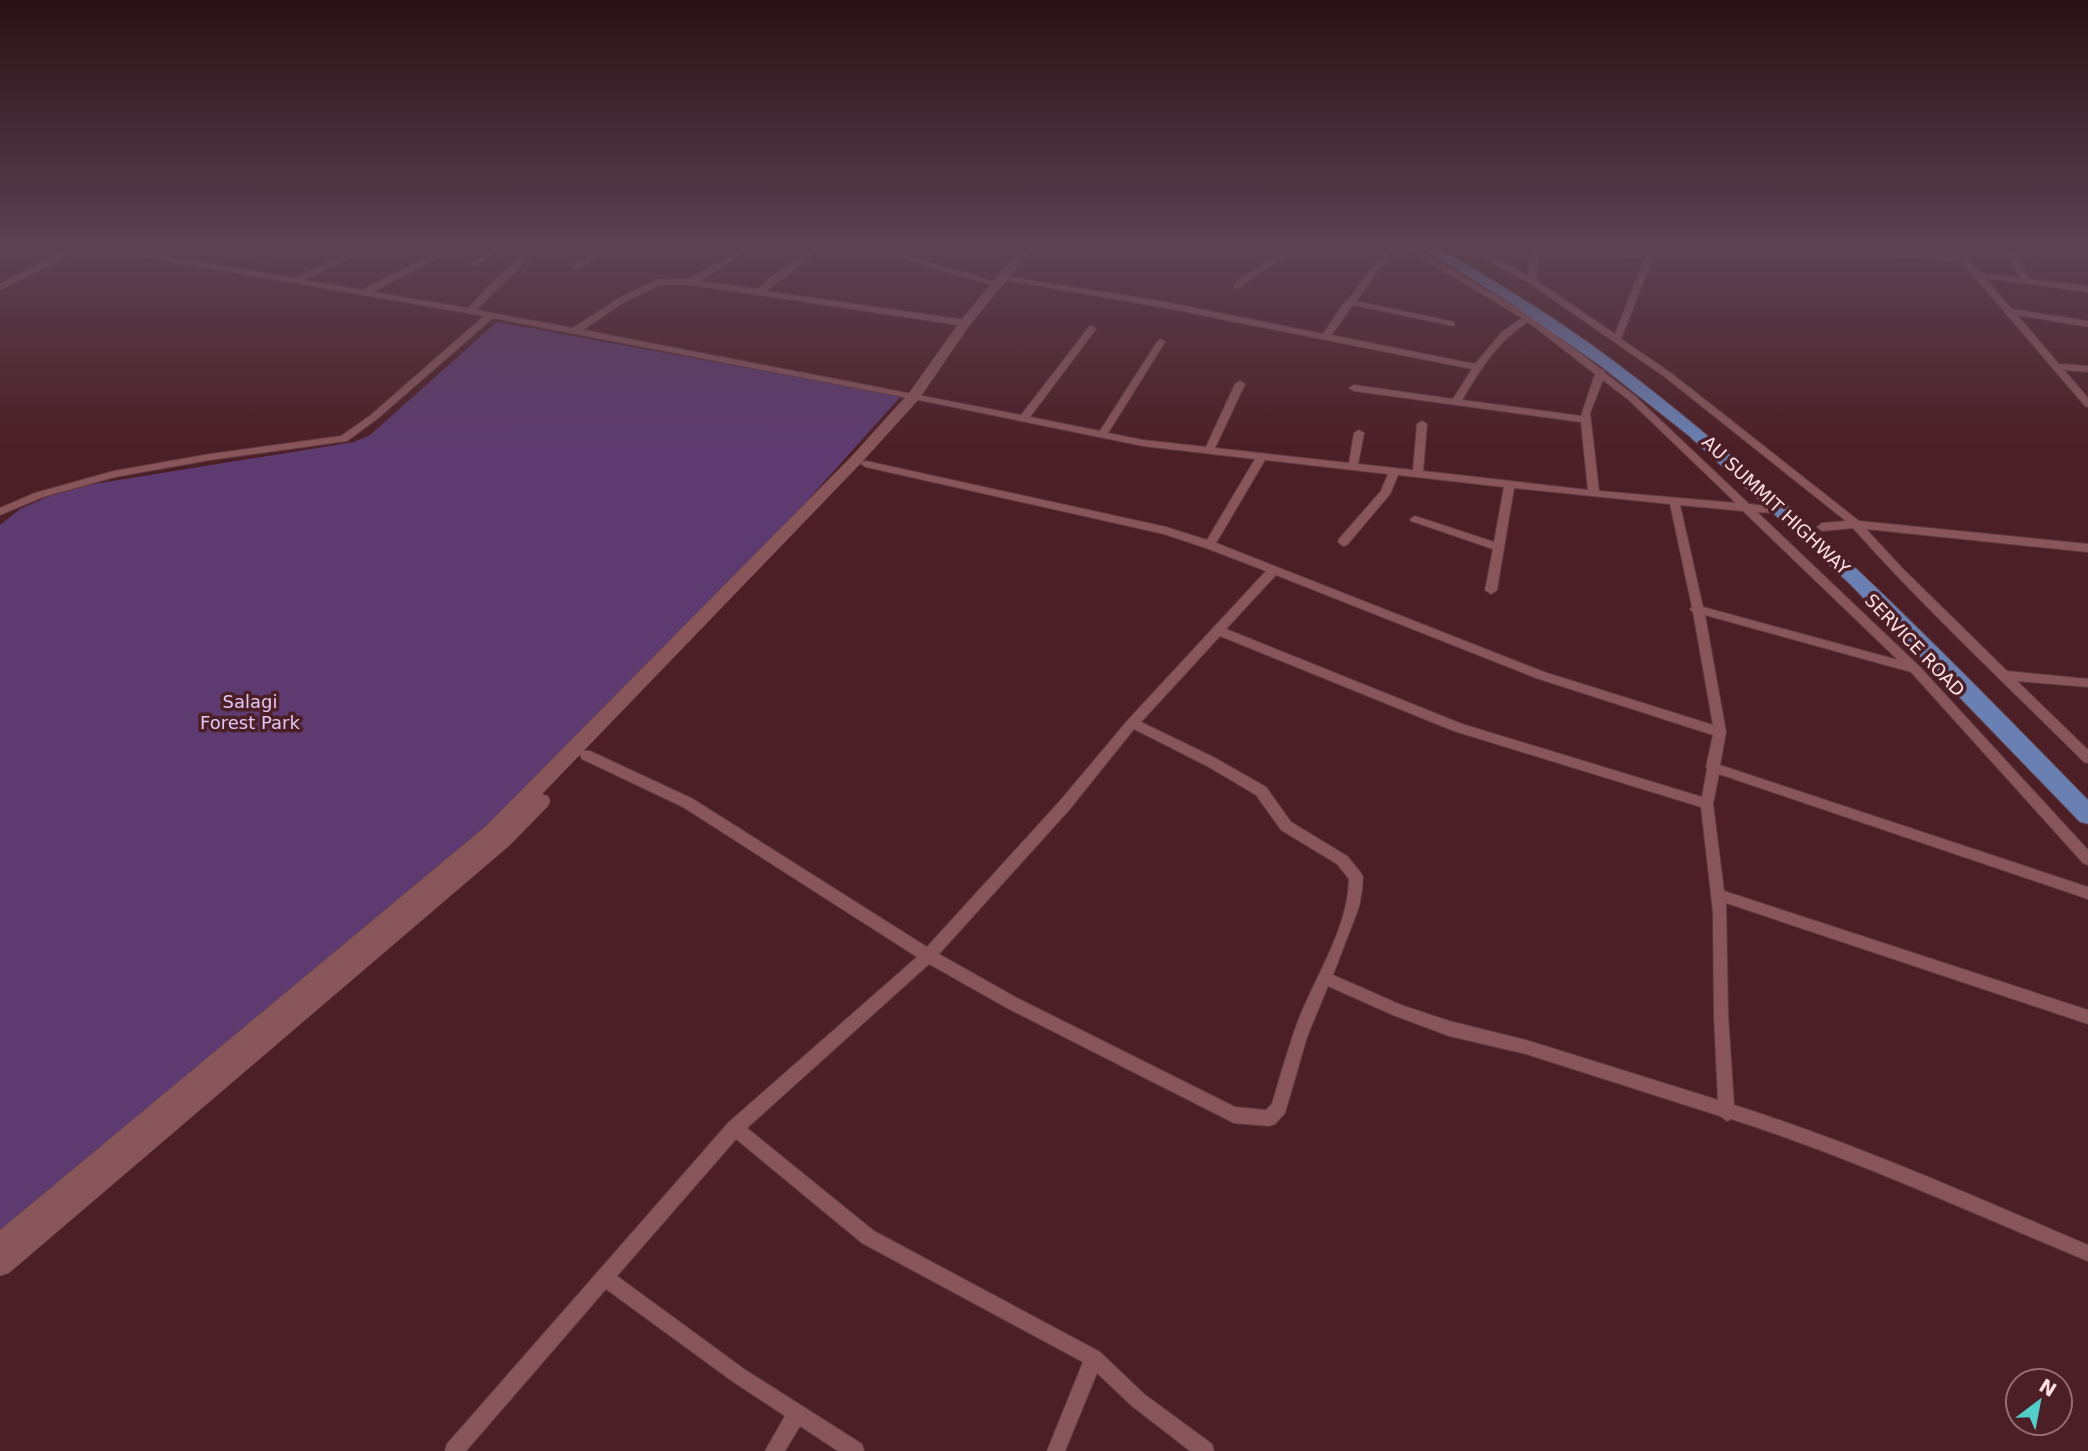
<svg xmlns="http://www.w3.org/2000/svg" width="2088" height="1451" viewBox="0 0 2088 1451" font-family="'DejaVu Sans',sans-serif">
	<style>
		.green { fill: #5d3b70 }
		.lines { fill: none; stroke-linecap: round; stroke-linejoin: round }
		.street-casing { stroke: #613b42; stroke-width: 2 }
		.secondary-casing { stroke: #613b42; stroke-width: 1 }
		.primary-casing { stroke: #613b42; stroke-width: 2 }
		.street { fill: #87555a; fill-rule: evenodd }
		.secondary { fill: #87555a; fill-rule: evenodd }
		.primary { fill: #6a80b2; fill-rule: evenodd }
		.labels { text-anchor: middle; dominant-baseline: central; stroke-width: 7; stroke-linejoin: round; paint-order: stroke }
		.street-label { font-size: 18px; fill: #ffe1e3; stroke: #4c1f26 }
		.park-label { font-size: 18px; fill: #e2c6f3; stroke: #4c1f26 }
	</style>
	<rect width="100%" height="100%" fill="#4c1f26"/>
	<path class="green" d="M 497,322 L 901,396 L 747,568 L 477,846 L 0,1255 L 0,525 L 20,509 L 52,495 L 94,484 L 354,442 L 370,435 Z"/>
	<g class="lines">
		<g class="street-casing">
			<path id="street" d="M 79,244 L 96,244 L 293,278 L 370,244 L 380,244 L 303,280 L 362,290 L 455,244 L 465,244 L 372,292 L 468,308 C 486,290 524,244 550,244 L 526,261 L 476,310 L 573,328 L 617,299 L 656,280 L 690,279 L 733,253 L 714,244 L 724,244 L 739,250 L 749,244 L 758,244 L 700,281 L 758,289 L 771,277 L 819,244 L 828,244 L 766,291 L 965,320 L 969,323 L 965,326 L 692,285 L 660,285 L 623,303 L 583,330 L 1021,415 L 1089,327 L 1092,326 L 1096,329 L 1030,417 L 1100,431 L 1157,342 L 1161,339 L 1165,342 L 1108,433 L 1143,440 L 1206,447 L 1235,384 L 1240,381 L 1245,384 L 1215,448 L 1349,463 L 1354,433 L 1359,430 L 1364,433 L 1358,464 L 1413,470 L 1417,424 L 1422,421 L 1427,424 L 1423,471 L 1588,490 L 1581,422 L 1354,391 L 1349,388 L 1354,385 L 1453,399 L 1472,369 L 1166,308 L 1004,280 L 1000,278 L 1004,276 L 1166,302 L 1323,334 L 1346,300 L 1348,300 L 1390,244 L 1398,244 L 1356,301 L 1454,322 L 1454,326 L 1353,305 L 1331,335 L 1475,364 L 1502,332 L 1522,318 L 1399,244 L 1408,244 L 1531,316 L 1601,369 L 1604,370 L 1605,373 L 1635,396 L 1749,504 L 1790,509 L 1790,513 L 1786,514 L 1757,512 L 1920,667 L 2088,850 L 2088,865 L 2083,863 L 1911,672 L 1705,615 L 1726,732 L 1720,765 L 2088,887 L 2088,899 L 1719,774 L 1713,804 L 1724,891 L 2088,1010 L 2088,1024 L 1726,903 L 1728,1015 L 1734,1105 C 1855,1143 1971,1195 2088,1245 L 2088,1261 C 1969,1212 1853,1158 1731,1119 L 1727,1121 L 1720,1116 L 1526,1054 L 1449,1036 L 1393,1015 L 1328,986 L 1307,1037 L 1285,1113 L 1275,1124 L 1269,1126 L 1234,1123 L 1007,1008 L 929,964 L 747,1128 L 874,1231 L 1100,1352 L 1144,1394 L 1212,1444 L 1214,1451 L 1190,1451 L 1132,1406 L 1097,1373 L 1065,1451 L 1047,1451 L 1083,1362 L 862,1243 L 736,1139 L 617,1276 L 744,1369 L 862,1444 L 864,1451 L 838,1451 L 800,1426 L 785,1451 L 765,1451 L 785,1416 L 732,1381 L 606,1289 L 466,1451 L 445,1451 L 447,1444 L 729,1122 L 917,957 L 683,807 L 582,759 L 580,755 L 582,751 L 590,751 L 693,799 L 927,947 L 1059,802 L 1128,720 L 1266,571 L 1206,548 L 1164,534 L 866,467 L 861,464 L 862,462 L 866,461 L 1166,527 L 1207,540 L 1255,459 L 1143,446 L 914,399 L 493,318 L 377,419 L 347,441 L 210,460 L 115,477 L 43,497 L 0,515 L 0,508 L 35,493 L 114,471 L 210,454 L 341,436 L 371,415 L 484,316 L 87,247 L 0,290 L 0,284 ZM 1528,322 L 1595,374 L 1581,416 L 1462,400 C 1480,370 1497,341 1528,322 ZM 1603,380 L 1629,400 L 1736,503 L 1599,491 L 1590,413 ZM 1265,460 L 1388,474 L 1381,491 L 1339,539 L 1338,542 L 1343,546 L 1347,545 L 1390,494 L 1398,475 L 1504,487 L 1494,542 L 1415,516 L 1410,519 L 1411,521 L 1493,549 L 1485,590 L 1491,594 L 1497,590 L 1514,488 L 1670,504 L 1692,607 L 1690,609 L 1693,612 L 1713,725 L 1544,672 L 1216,543 ZM 1680,505 L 1743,511 L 1898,660 L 1703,607 ZM 1276,575 L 1536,678 L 1713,735 L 1706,767 L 1707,769 L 1702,797 L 1462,724 L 1226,629 ZM 1220,636 L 1454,731 L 1701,807 L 1713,912 L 1714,1015 L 1718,1100 L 1526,1040 L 1449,1021 L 1401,1005 L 1333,975 L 1359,907 L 1362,890 L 1363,877 L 1361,873 L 1347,856 L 1291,822 L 1266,787 L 1215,758 L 1141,722 ZM 1134,729 L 1207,766 L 1256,795 L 1281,830 L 1337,864 L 1349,879 C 1348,927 1318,972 1300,1016 C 1289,1044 1281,1074 1272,1104 L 1266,1110 L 1235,1107 L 1017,998 L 939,954 L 1069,810 Z
				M 284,244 L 294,244 L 265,258 L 258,256 Z
				M 501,244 L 510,244 L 477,265 L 470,263 Z
				M 611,244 L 620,244 L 578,269 L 571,267 Z
				M 855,244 L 867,244 L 1002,284 L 995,286 Z
				M 1266,244 L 1278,244 L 1303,251 L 1316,244 L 1325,244 C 1312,257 1299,253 1283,259 C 1267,266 1253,277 1240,288 L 1234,288 L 1234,284 L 1269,260 L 1291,252 Z
				M 1459,244 L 1469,244 L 1528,276 L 1531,244 L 1648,254 L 1658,244 L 1666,244 L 1652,260 L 1621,339 L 1671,373 L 1859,521 L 2088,544 L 2088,552 L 1866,529 L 1903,569 L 2007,671 L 2088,679 L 2088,687 L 2017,681 L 2088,750 L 2088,763 L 2084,762 C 2006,684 1926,610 1853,528 L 1822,531 L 1817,527 L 1822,523 L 1846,521 L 1665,377 L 1529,283 ZM 1539,249 L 1644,259 L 1615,334 L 1536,280 Z
				M 1719,244 L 1758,244 L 1957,256 L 1947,244 L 1955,244 L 1980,273 L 2021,278 L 2001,244 L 2009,244 L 2030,279 L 2088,286 L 2088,292 L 1985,278 L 2012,309 L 2088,321 L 2088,327 L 2017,315 L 2059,364 L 2088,366 L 2088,372 L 2064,370 L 2088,398 L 2088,407 L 2085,406 L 1961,261 L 1723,246 Z"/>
		</g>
		<g class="secondary-casing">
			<path id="secondary" d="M 1024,244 L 1036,244 L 969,326 L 919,399 L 861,463 L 542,794 L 548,796 L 550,801 L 548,806 L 510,845 L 9,1273 L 0,1276 L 0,1230 L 486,826 L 851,457 L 909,393 L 961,320 Z"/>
		</g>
		<g class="primary-casing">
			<path id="primary" d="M 1416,244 L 1432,244 C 1494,281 1557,318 1615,362 C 1787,492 1938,646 2088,800 L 2088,824 L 2080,822 L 1850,584 L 1688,435 L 1602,367 L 1512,304 Z"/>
		</g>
		<use href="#street" class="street"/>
		<use href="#secondary" class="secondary"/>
		<use href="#primary" class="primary"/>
	</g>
	<linearGradient id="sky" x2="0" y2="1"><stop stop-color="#2a1115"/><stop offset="0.55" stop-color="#5b4252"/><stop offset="1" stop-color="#5b4252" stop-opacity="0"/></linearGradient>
	<rect width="2088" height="447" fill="url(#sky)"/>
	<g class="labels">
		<g class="street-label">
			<text transform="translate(1776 505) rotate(43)">AU SUMMIT HIGHWAY</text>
			<text transform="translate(1915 645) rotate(46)">SERVICE ROAD</text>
		</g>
		<g class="park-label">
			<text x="250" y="701">Salagi<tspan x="250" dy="21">Forest Park</tspan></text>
		</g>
	</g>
	<g transform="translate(2039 1402) rotate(32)"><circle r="33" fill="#4c1f26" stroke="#946d72" stroke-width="2"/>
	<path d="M0-5L12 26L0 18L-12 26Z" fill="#53cdca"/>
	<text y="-10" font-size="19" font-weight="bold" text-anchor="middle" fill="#ffe1e3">N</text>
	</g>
</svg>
